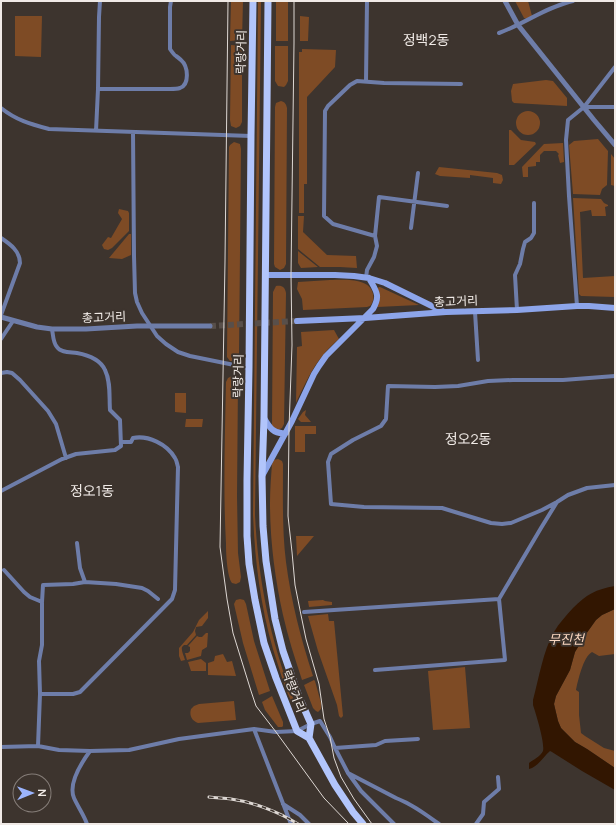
<svg xmlns="http://www.w3.org/2000/svg" width="616" height="825" viewBox="0 0 616 825" font-family="Manrope,'Noto Sans KR',sans-serif">
	<style>
		.green { fill: #7e4b25 }
		.water { fill: #321601 }
		.lines { fill: none; stroke-linecap: round; stroke-linejoin: round }
		.secondary-tunnel { stroke: #584f4a; stroke-width: 6; stroke-dasharray: 6 3; stroke-linecap: butt }
		.minor { stroke: #6e7da9; stroke-width: 4 }
		.tertiary { stroke: #6e7da9; stroke-width: 5 }
		.secondary { stroke: #8da5ea; stroke-width: 6 }
		.primary { stroke: #b2c5fb; stroke-width: 7 }
		.tram { stroke: #ddd7d3; stroke-width: 1 }
		.rail-casing { stroke: #ddd7d3; stroke-width: 3 }
		.rail { stroke: #3d342e; stroke-width: 1.5; stroke-dasharray: 4.5; stroke-linecap: butt }
		.labels { text-anchor: middle; dominant-baseline: central; stroke-width: 4; stroke-linejoin: round; paint-order: stroke }
		.street-label { font-size: 12px; fill: #f0eae6; stroke: #3d342e }
		.water-label { font-size: 13px; font-style: italic; fill: #fad7c0; stroke: #3d342e }
		.quarter-label { font-size: 14px; fill: #f0eae6; stroke: #3d342e }
	</style>
	<rect width="100%" height="100%" fill="#3d342e"/>
	<path class="green" d="M 231,1 L 243,1 L 242,40 L 230,41 Z
		M 258,1 L 261,1 L 255,515 C 258,578 270,641 294,700 L 293,702 L 292,703 C 286,691 282,678 278,665 C 262,617 255,566 253,515 Z
		M 276,1 L 288,1 L 288,41 L 276,41 Z
		M 515,1 L 528,1 L 532,16 L 527,19 L 524,18 Z
		M 15,16 L 42,16 L 41,57 L 15,56 Z
		M 300,16 L 309,17 L 308,41 L 300,41 Z
		M 231,45 L 242,46 L 242,122 L 240,126 L 236,128 L 231,126 L 230,120 Z
		M 275,46 L 288,46 L 288,81 L 286,85 L 284,87 L 278,86 L 275,81 Z
		M 302,49 L 336,50 L 335,67 L 307,97 L 307,184 L 304,184 L 304,213 L 299,213 L 299,52 L 302,52 Z
		M 546,80 L 553,81 L 567,98 L 567,106 L 514,103 L 512,101 L 511,91 L 513,84 Z
		M 281,101 C 285,102 286,104 287,108 L 286,264 L 284,268 L 280,270 L 275,267 L 274,264 L 275,107 L 276,103 Z
		M516 123a12 12 0 1 1 24 0a12 12 0 1 1-24 0Z
		M 509,130 L 511,130 L 521,140 L 535,142 L 536,144 L 514,165 L 509,165 Z
		M 598,139 L 608,151 L 607,185 L 602,189 L 600,195 L 573,194 L 569,145 L 574,141 Z
		M 234,142 L 240,144 L 241,149 L 239,355 L 238,359 L 234,361 L 230,361 L 227,357 L 227,355 L 229,147 L 230,145 Z
		M 563,143 L 564,162 L 560,163 L 558,155 L 559,154 L 556,151 L 544,151 L 540,155 L 540,162 L 536,162 L 536,166 L 528,167 L 528,177 L 523,177 L 522,167 L 544,144 Z
		M 611,154 L 615,159 L 615,186 L 611,185 Z
		M 439,167 L 497,173 L 502,175 L 503,180 L 501,184 L 493,183 L 493,178 L 470,175 L 470,178 L 440,176 L 435,174 Z
		M 573,198 L 601,199 L 604,203 L 608,205 L 608,206 L 605,207 L 606,216 L 592,216 L 591,210 L 580,212 L 583,278 L 615,276 L 615,297 L 581,296 L 579,294 Z
		M 119,209 L 128,211 L 129,213 L 129,231 L 112,248 L 108,250 L 104,249 L 102,245 L 108,237 L 111,238 L 122,219 L 118,213 Z
		M 298,216 L 304,216 L 303,232 L 327,255 L 356,256 L 357,268 L 340,267 L 320,267 L 298,249 Z
		M 129,234 L 131,234 L 131,255 L 122,259 L 109,258 Z
		M 298,251 L 318,267 L 301,268 L 298,263 Z
		M 330,280 C 342,280 370,277 373,294 C 374,299 373,302 370,306 L 367,307 L 303,310 L 302,299 L 297,289 L 298,282 Z
		M 276,286 C 282,285 285,287 286,293 L 284,424 L 282,428 L 278,430 L 272,427 L 272,424 L 273,292 Z
		M 379,287 L 380,287 L 419,305 L 377,307 L 378,288 Z
		M 334,330 L 339,339 C 316,358 308,378 296,403 L 297,347 L 302,346 L 301,332 Z
		M 232,376 L 236,378 L 238,381 L 237,496 L 238,553 L 241,577 L 240,582 L 236,584 L 232,583 C 227,576 226,553 226,544 C 223,490 225,436 226,382 L 228,378 Z
		M 175,393 L 186,393 L 186,413 L 175,412 Z
		M 306,410 L 305,415 L 311,422 L 301,422 L 298,419 L 303,412 Z
		M 186,419 L 203,419 L 202,427 L 185,427 Z
		M 295,426 L 316,426 L 316,434 L 305,434 L 305,452 L 295,452 Z
		M 278,459 L 282,461 L 283,464 C 283,497 282,530 286,562 C 291,601 301,639 313,676 L 302,680 C 295,659 288,637 283,615 C 275,579 270,541 270,503 C 270,490 271,477 272,464 L 274,460 Z
		M 296,536 L 314,536 L 297,556 Z
		M 240,599 L 244,600 L 246,604 L 254,641 L 270,691 L 259,695 L 243,643 L 234,604 L 236,600 Z
		M 323,600 L 325,601 L 332,602 L 332,605 L 309,607 L 308,601 Z
		M 615,609 L 615,654 L 599,656 L 592,652 C 583,657 578,681 576,690 L 579,692 L 579,715 L 581,733 L 585,736 L 604,748 L 615,751 L 615,768 L 587,749 L 575,742 L 561,728 L 558,721 L 554,704 L 556,696 L 570,670 L 575,652 L 586,634 L 596,620 L 602,615 Z
		M 208,611 L 208,618 L 202,626 L 196,627 L 195,631 L 196,635 L 187,645 L 184,645 L 182,647 C 181,651 184,656 185,660 L 181,661 L 179,656 L 179,648 L 193,632 L 199,620 Z
		M 328,614 L 329,621 L 334,621 L 343,716 L 341,718 L 339,716 L 337,705 L 318,651 L 308,616 Z
		M 206,633 L 208,633 L 207,647 L 202,650 L 201,656 L 187,660 L 185,653 L 188,653 L 190,651 L 190,647 L 188,646 L 197,636 L 199,637 L 202,637 Z
		M 223,654 L 227,662 L 232,661 L 236,676 L 208,675 L 208,663 L 214,661 L 215,656 Z
		M 201,659 L 206,663 L 206,671 L 191,671 L 188,662 Z
		M 465,667 L 470,728 L 433,730 L 428,671 Z
		M 314,680 L 315,681 L 321,703 L 321,709 L 318,712 L 316,711 L 313,708 L 304,685 Z
		M 272,696 L 283,722 L 283,726 L 282,727 L 278,727 L 265,710 L 262,702 Z
		M 234,701 L 236,720 L 198,723 C 192,721 189,716 191,709 L 194,706 L 199,704 Z"/>
	<path class="water" d="M 615,586 L 615,609 L 602,615 L 596,620 L 586,634 L 575,652 L 570,670 L 556,696 L 554,704 L 558,721 L 561,728 L 575,742 L 587,749 L 615,768 L 615,790 L 582,771 L 552,752 L 550,751 C 543,757 538,767 529,769 L 529,763 C 533,760 541,756 543,751 C 545,743 536,714 533,705 L 533,700 C 539,678 543,651 554,632 C 559,623 566,616 573,608 C 586,595 596,589 615,586 Z"/>
	<g class="lines">
		<path class="secondary-tunnel" d="M 210,326 L 297,321"/>
		<path class="minor" d="M 499,33 C 524,24 546,7 573,1
			M 366,81 L 367,1
			M 98,89 L 170,89 C 173,89 177,89 180,88 C 190,84 188,66 181,60 C 179,58 179,58 176,56 C 174,55 172,52 170,49 L 170,7 L 171,1
			M 584,107 L 615,107
			M 1,108 C 16,120 30,124 49,129 L 251,136
			M 96,131 L 98,89 L 99,17 L 100,1
			M 133,132 L 134,256 L 135,293 L 137,302 L 142,313 L 157,336 L 166,344 L 178,352 L 190,356 L 249,368
			M 411,228 L 418,173
			M 375,236 L 379,197 L 447,206
			M 1,238 C 10,244 20,251 20,263 L 1,315
			M 366,278 L 367,270 L 374,257 L 377,246 L 375,236 L 333,224 L 324,216 L 325,111 L 328,106 L 350,85 L 357,81 L 384,83 L 461,84
			M 577,306 L 569,196 L 566,140 L 568,120 L 584,107 L 615,67
			M 517,310 L 515,275 L 520,264 L 523,249 L 525,242 L 531,238 L 534,233 L 534,203
			M 475,312 L 478,360
			M 1,339 L 13,321
			M 1,373 L 7,372 L 12,373 L 20,380 L 48,411 L 56,424 L 66,458
			M 1,491 L 62,459 L 76,454 L 115,450 L 121,446 L 120,420 L 110,410 C 109,397 111,382 105,370 C 100,359 88,355 77,353 C 70,352 61,353 57,347 C 53,343 53,334 52,329
			M 557,502 L 542,510 L 511,523 L 502,524 L 491,523 L 442,508 L 364,507 L 331,504 L 328,462 L 331,454 L 353,440 L 381,426 L 386,419 L 388,386 L 435,387 L 458,386 L 488,381 L 513,380 L 563,380 L 615,376
			M 77,543 L 80,568 L 85,582
			M 4,570 L 24,592 L 30,597 L 42,602
			M 304,612 L 499,599
			M 375,670 L 505,660 L 499,599 L 541,528 L 557,502 L 568,495 L 587,488 L 615,485
			M 40,694 L 39,661 L 42,645 L 42,602 L 43,585 L 73,584 L 85,582 L 116,584 L 142,588 L 148,591 L 158,599
			M 254,729 L 291,824
			M 38,746 L 40,694 L 73,694 L 80,692 L 172,599 L 175,590 L 178,467 C 177,464 177,461 175,458 C 167,444 148,435 133,438 L 131,442 L 122,442
			M 1,747 L 38,746 L 59,750 L 90,751 L 129,750 L 179,739 L 254,729 L 276,732 L 297,731 L 311,724 L 320,721 L 330,737 L 335,748 L 376,745 L 385,741 L 418,739
			M 335,748 L 348,773 L 361,791 L 394,824
			M 348,773 L 396,798 C 412,804 425,814 439,824
			M 283,804 L 300,815 L 309,824
			M 87,824 C 84,815 78,807 74,798 C 68,784 82,762 90,751
			M 476,824 L 483,814 L 484,802 L 499,789 L 498,777"/>
		<path class="tertiary" d="M 505,1 L 518,25 L 594,120 L 615,145
			M 1,317 L 37,327 L 52,329 L 86,329 L 137,326 L 210,326"/>
		<path class="secondary" d="M 265,275 L 335,275 L 354,276 L 369,278 L 385,283 L 444,312
			M 297,321 L 365,318 L 446,312 L 517,310 L 577,306 L 589,306 L 615,308
			M 264,418 C 269,427 274,435 286,433
			M 262,476 L 292,421 L 314,374 L 319,366 L 326,356 L 373,309 C 381,295 376,291 369,278"/>
		<path class="primary" d="M 253,1 L 251,136 L 249,368 L 247,480 L 247,536 L 249,564 L 255,600 L 264,643 L 276,678 L 297,731 L 309,738 L 335,785 L 353,812 L 363,824
			M 268,1 L 264,418 L 262,476 L 263,526 L 266,561 L 275,619 L 283,651 L 299,697 L 311,724 L 309,738"/>
		<path class="tram" d="M 228,1 L 225,261 L 220,547 L 227,599 L 233,633 L 251,691 L 256,706 L 276,732 L 324,798 L 349,824
			M 294,1 L 294,43 L 291,275 L 292,345 L 289,428 L 288,516 L 292,552 L 295,585 L 301,615 L 306,639 L 319,684 L 324,719 L 330,737 L 334,758 L 341,777 L 354,799 L 372,824"/>
		<g class="rail-casing">
			<path id="rail" d="M 209,797 C 217,798 224,798 231,799 C 253,802 279,812 298,824"/>
		</g>
		<use href="#rail" class="rail"/>
	</g>
	<g class="labels">
		<g class="street-label">
			<text transform="translate(241 52) rotate(-89)">락랑거리</text>
			<text transform="translate(456 301) rotate(-2)">총고거리</text>
			<text transform="translate(104 317) rotate(-2)">총고거리</text>
			<text transform="translate(238 376) rotate(-89)">락랑거리</text>
			<text transform="translate(294 691) rotate(69)">락랑거리</text>
		</g>
		<g class="water-label">
			<text x="566" y="639">무진천</text>
		</g>
		<g class="quarter-label">
			<text x="426" y="39">정백2동</text>
			<text x="468" y="438">정오2동</text>
			<text x="92" y="490">정오1동</text>
		</g>
	</g>
	<rect width="616" height="825" fill="none" stroke="#f0eae6" stroke-width="4"/>
	<g transform="translate(32 793) rotate(89)"><circle r="19" fill="#3d342e" stroke="#857d78"/>
	<path d="M0-3L7 15L0 10L-7 15Z" fill="#9bb4fd"/>
	<text y="-6" font-size="11" font-weight="bold" text-anchor="middle" fill="#f0eae6">N</text>
	</g>
</svg>
